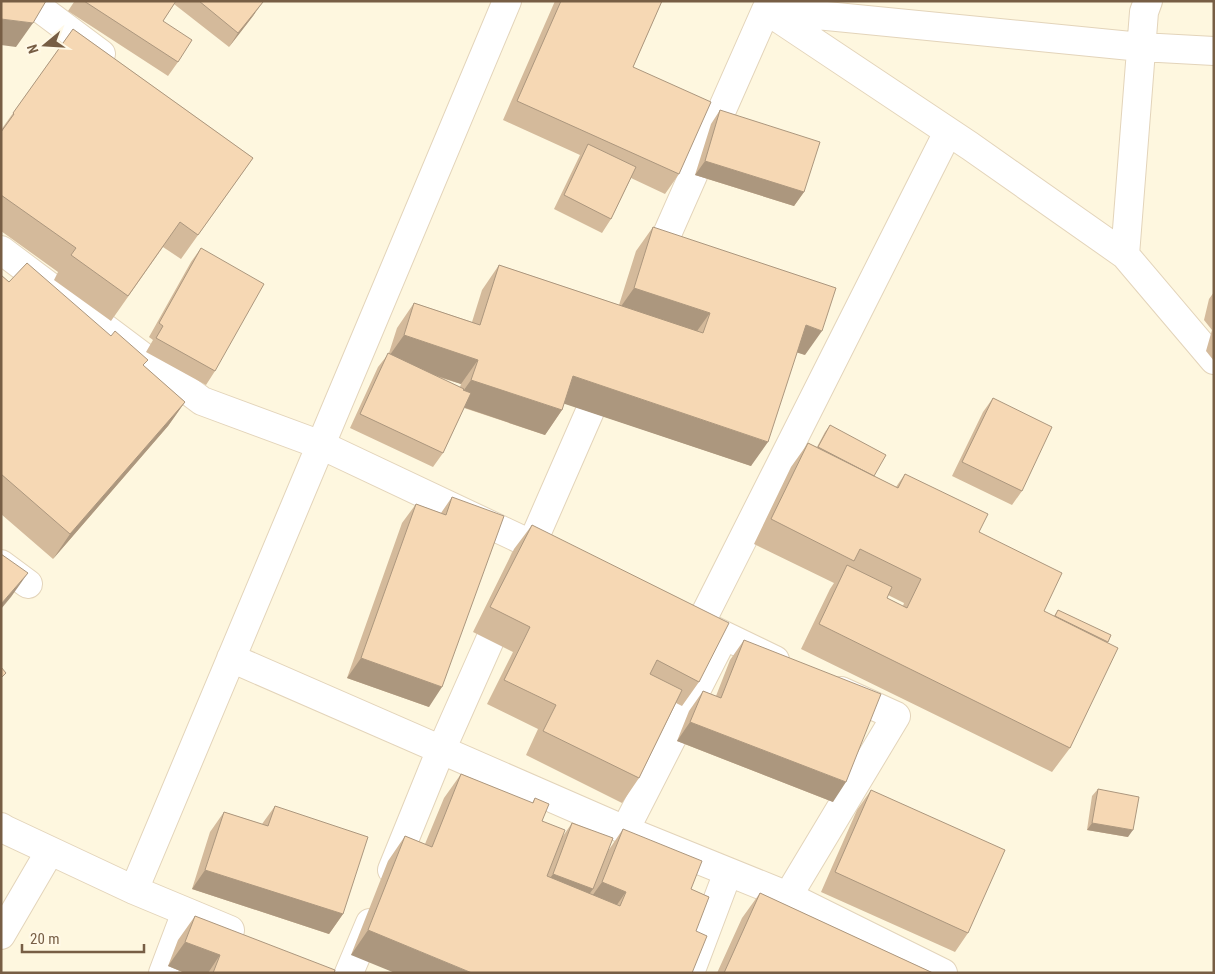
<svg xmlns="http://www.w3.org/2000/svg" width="1215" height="974" viewBox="0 0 1215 974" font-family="'Roboto Condensed',sans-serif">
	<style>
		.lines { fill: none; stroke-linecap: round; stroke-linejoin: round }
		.minor-casing { stroke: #e3d4ba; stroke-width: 30 }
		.minor { stroke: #fff; stroke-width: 28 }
		.wall { fill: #d4ba9b; fill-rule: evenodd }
		.shaded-wall { fill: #ac977e }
		.building { fill: #f6d8b4; stroke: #ac977e }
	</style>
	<rect width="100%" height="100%" fill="#fef7df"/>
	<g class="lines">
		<g class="minor-casing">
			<path id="minor" d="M 30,1 L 101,54
				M 1148,1 L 1144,12 L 1125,255 L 1214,360
				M 769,12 L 970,146 L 1125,255
				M 1,250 L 202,401 L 321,445 L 556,556
				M 653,266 L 766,10 L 1141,47 L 1214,51
				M 524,562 L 604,379
				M 1,564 L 28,584
				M 690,619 L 775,660
				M 700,624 L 948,132
				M 231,658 L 625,830 L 788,896 L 896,716 L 841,691
				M 1,827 L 6,830 L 134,890 L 230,930
				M 625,830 L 724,636
				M 392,870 L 435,764 L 505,606
				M 134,890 L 507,1
				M 788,896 L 943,973
				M 1,935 L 50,851
				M 163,973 L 186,912
				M 349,973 L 370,923
				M 690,973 L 728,872"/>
		</g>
		<use href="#minor" class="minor"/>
	</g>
	<path class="wall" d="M 73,1 L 262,1 L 253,16 L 229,47 L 174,4 L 163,21 L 178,62 L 168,76 L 68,11 L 74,2 Z
		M 555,1 L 662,1 L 633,67 L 679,174 L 665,194 L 631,178 L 611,219 L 602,233 L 554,209 L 580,155 L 503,120 Z
		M 73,29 L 253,158 L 181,259 L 163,247 L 111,321 L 54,280 L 58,272 L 1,231 L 1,130 Z
		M 720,110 L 804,192 L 794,206 L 695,175 L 711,124 Z
		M 653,227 L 805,355 L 797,352 L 751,466 L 564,403 L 562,410 L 545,435 L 464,408 L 443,453 L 433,467 L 350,428 L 378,367 L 389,353 L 397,328 L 414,303 L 472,322 L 482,290 L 499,265 L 619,305 L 636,251 ZM 438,377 L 461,384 L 460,387 Z
		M 201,248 L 215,371 L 206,385 L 146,352 L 153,340 L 149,337 L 191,262 Z
		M 1,275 L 9,282 L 144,366 L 185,402 L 168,426 L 53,559 L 1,514 Z
		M 1214,292 L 1214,361 L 1206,351 L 1212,330 L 1204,320 L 1209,299 Z
		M 993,398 L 1022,491 L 1012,505 L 952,476 L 983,412 Z
		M 830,425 L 874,476 L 896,487 L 905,474 L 979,532 L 1044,611 L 1054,616 L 1058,610 L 1108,642 L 1070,748 L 1052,772 L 801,649 L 830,589 L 834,583 L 754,544 L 791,467 L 808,443 L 817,447 L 825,432 ZM 888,595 L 904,603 L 903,606 L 887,598 Z
		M 452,497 L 429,707 L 347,678 L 402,523 L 416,504 L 441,513 Z
		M 532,525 L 699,682 L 682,706 L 676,703 L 639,778 L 622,803 L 526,755 L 538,729 L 487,704 L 513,652 L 473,632 L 514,549 Z
		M 744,640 L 833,802 L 677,741 L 689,711 L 703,691 L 716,696 L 730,660 Z
		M 461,774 L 532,803 L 535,798 L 542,821 L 563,836 L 572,823 L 608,851 L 623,829 L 691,889 L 709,897 L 351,955 L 388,861 L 405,836 L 425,844 L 444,798 Z
		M 1098,789 L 1128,837 L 1087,830 L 1092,796 Z
		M 871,790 L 968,933 L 955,952 L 821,892 L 857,810 Z
		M 275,806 L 343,914 L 329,934 L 192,889 L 210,832 L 224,812 L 262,824 Z
		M 760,893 L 933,973 L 717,973 L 742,918 Z
		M 195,916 L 334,973 L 185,973 L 168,966 L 178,940 Z"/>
	<path class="shaded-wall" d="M 263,2 L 253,16 L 229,47 L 238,33 Z
		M 1,19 L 33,23 L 16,47 L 1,45 Z
		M 705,161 L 804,192 L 794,206 L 695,175 Z
		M 634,288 L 710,313 L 692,338 L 617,312 Z
		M 806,325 L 822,331 L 805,355 L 789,350 Z
		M 404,335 L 478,360 L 461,384 L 387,359 Z
		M 573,376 L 768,442 L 751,466 L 556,401 Z
		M 471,380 L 562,410 L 545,435 L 454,404 Z
		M 185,402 L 168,426 L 53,559 L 70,534 Z
		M 28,573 L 11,597 L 1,609 L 1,604 Z
		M 361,658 L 442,687 L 429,707 L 347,678 Z
		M 690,722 L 846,782 L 833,802 L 677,741 Z
		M 1092,823 L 1133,830 L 1128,837 L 1087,830 Z
		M 205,870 L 343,914 L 329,934 L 192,889 Z
		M 553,874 L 593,889 L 583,903 L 543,888 Z
		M 602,882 L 626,892 L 609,916 L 585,906 Z
		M 368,930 L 472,973 L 395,973 L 351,955 Z
		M 185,942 L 220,955 L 208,973 L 185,973 L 168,966 Z"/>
	<path class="building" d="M 1,1 L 46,1 L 33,23 L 1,19 Z
		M 84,1 L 176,1 L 163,21 L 192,40 L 178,62 Z
		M 199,1 L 262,1 L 263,2 L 238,33 Z
		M 561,1 L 662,1 L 633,67 L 711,102 L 679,174 L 517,101 Z
		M 73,29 L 253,158 L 198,235 L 180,222 L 128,296 L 71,255 L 76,248 L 1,195 L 1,132 L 14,114 L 13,113 Z
		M 720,110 L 820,142 L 804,192 L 705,161 Z
		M 588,144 L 636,167 L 611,219 L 564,195 Z
		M 653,227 L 836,288 L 822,331 L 806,325 L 768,442 L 573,376 L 562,410 L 471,380 L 478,360 L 404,335 L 414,303 L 480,325 L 499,265 L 703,333 L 710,313 L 634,288 Z
		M 201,248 L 264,284 L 215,371 L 156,338 L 163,326 L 159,323 Z
		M 27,263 L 111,336 L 115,331 L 148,360 L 143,365 L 185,402 L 70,534 L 1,474 L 1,275 L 9,282 Z
		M 388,353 L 464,389 L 463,390 L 471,393 L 443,453 L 360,414 Z
		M 993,398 L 1052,427 L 1022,491 L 962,462 Z
		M 830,425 L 886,455 L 874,476 L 818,447 Z
		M 808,443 L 898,488 L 905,474 L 988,514 L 979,532 L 1062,573 L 1044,611 L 1118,648 L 1070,748 L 819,624 L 847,565 L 892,587 L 887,598 L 907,608 L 921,579 L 860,549 L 854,561 L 771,519 Z
		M 452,497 L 504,516 L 442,687 L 361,658 L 416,504 L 446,515 Z
		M 532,525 L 729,623 L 699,682 L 657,660 L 650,674 L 682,690 L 639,778 L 543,731 L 556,705 L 504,680 L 530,627 L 490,607 Z
		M 1,554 L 28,573 L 1,604 Z
		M 1058,610 L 1111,635 L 1108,642 L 1055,616 Z
		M 744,640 L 881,694 L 846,782 L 690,722 L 703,691 L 721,698 Z
		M 1,667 L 6,673 L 1,678 Z
		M 461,774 L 533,803 L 535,798 L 549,804 L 542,821 L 565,830 L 547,876 L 620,906 L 626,892 L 602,882 L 623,829 L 702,861 L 691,889 L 709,897 L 696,931 L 707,936 L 692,973 L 472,973 L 368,930 L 405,836 L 432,847 Z
		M 1098,789 L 1139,797 L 1133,830 L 1092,823 Z
		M 871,790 L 1005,850 L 968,933 L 835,872 Z
		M 275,806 L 368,837 L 343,914 L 205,870 L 224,812 L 268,826 Z
		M 572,823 L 613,838 L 593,889 L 553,874 Z
		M 760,893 L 933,973 L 724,973 Z
		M 195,916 L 335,970 L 334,973 L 213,973 L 220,955 L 185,942 Z"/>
	<rect width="1215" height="974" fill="none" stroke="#775e45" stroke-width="5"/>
	<g transform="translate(45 45) rotate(252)" stroke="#fff9e7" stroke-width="4" paint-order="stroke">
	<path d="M0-4L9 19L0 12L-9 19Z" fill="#775e45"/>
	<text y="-8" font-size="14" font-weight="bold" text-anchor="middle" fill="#775e45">N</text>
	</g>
	<path d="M22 944v8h122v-8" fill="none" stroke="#775e45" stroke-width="2.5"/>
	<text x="30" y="944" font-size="15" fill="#775e45" stroke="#fff9e7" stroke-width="4" paint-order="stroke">20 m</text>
</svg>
